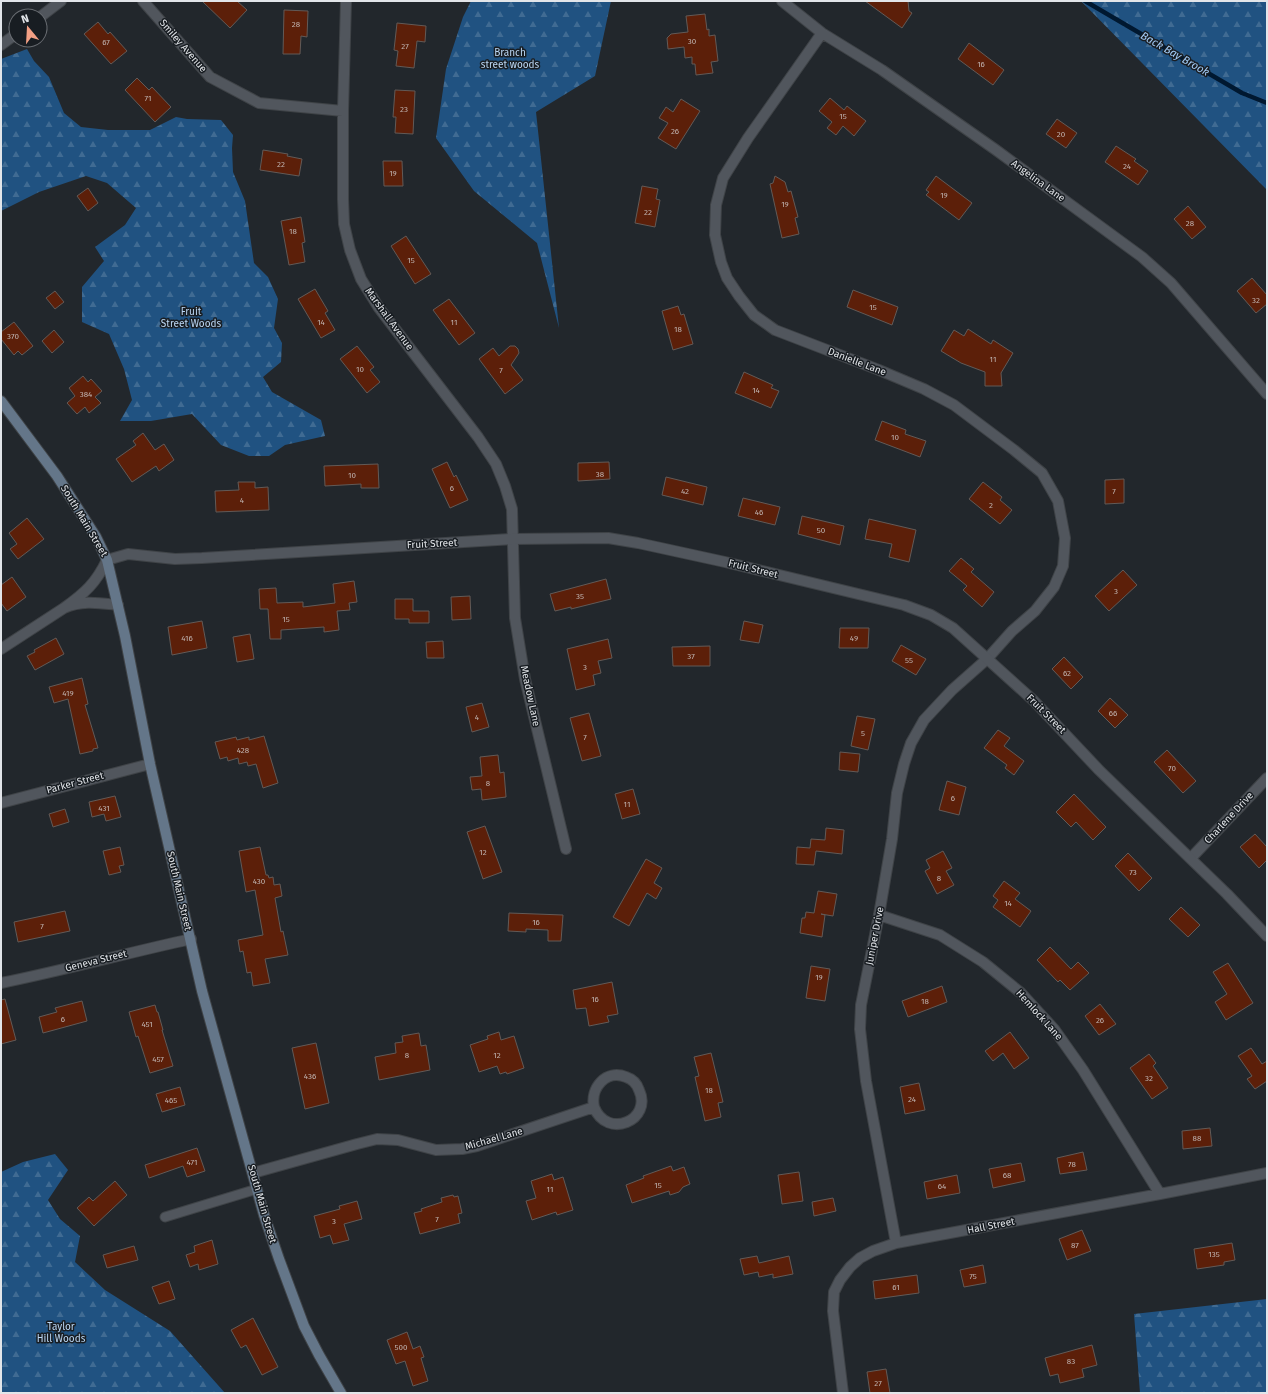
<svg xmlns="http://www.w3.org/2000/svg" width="1268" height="1394" viewBox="0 0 1268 1394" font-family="'Fira Sans',sans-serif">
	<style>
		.forest { fill: url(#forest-firs) }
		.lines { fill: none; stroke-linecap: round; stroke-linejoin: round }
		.stream { stroke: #001830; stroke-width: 4.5 }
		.building { fill: #5c1f09; stroke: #625a57 }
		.service-casing { stroke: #3f4347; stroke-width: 11 }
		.minor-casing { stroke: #3f4347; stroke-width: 12 }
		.tertiary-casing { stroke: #3f4347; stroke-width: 12 }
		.secondary-casing { stroke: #3f4347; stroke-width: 12 }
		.service { stroke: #51565d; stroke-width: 9 }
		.minor { stroke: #51565d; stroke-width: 10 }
		.tertiary { stroke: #51565d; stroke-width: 10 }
		.secondary { stroke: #647689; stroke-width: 10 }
		.labels { text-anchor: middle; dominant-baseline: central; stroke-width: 3; stroke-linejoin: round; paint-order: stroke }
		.number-label { font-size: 8px; fill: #c0b4b1 }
		.street-label { font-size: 10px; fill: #e2e5e9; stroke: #181d22 }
		.park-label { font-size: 10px; fill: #bbd7f4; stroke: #181d22 }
		.water-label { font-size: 11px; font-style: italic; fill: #a0c9f4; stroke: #181d22 }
	</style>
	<defs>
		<pattern id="forest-firs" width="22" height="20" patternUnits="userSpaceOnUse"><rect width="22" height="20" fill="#205281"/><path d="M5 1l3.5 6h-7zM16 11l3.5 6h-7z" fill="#406b93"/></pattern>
	</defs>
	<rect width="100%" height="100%" fill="#22272c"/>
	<path class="forest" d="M 471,1 L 611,1 L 595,76 L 536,112 L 559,328 L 537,243 L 474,191 L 436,138 L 446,69 L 463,17 Z
		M 1081,1 L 1267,1 L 1267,190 Z
		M 27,49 L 34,61 L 49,77 L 64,113 L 81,127 L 108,130 L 150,130 L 176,117 L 187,119 L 221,120 L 233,135 L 232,148 L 233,172 L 245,201 L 254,263 L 268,277 L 278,299 L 274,328 L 282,343 L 281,362 L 263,377 L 272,392 L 321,420 L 325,436 L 285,445 L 269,456 L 249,456 L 221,445 L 192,414 L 151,421 L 120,421 L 132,400 L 124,369 L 109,334 L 82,322 L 82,287 L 104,261 L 95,247 L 125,225 L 136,208 L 107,183 L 86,176 L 39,192 L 1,211 L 1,59 Z
		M 55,1154 L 68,1170 L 48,1200 L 60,1219 L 80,1236 L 75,1262 L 105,1290 L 170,1331 L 225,1393 L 1,1393 L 1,1227 L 2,1220 L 1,1172 L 23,1162 Z
		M 1267,1299 L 1267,1393 L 1140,1393 L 1134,1314 Z"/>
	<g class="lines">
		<path class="stream" d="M 1085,1 L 1242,93 L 1267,103"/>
	</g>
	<path class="building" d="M 202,1 L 237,1 L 247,10 L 230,28 Z
		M 865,1 L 908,1 L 909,11 L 912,13 L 902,28 Z
		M 284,10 L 308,11 L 307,37 L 301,36 L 300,54 L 283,54 Z
		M 705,14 L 707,30 L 709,29 L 709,36 L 715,35 L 718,61 L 711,62 L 713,73 L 696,75 L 695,64 L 692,64 L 692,57 L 685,58 L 684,47 L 668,49 L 667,38 L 671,34 L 688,32 L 686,16 Z
		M 98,22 L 108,34 L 110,32 L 127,51 L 111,64 L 84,34 Z
		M 397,23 L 426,26 L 425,42 L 417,41 L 414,68 L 396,66 L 398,51 L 394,50 Z
		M 969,43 L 1004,70 L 993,85 L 958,59 Z
		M 137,78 L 149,90 L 152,87 L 171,107 L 155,122 L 125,90 Z
		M 395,90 L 415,91 L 413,134 L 395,133 L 396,117 L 393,117 Z
		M 830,98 L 844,110 L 847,106 L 866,121 L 854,136 L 843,126 L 836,135 L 827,128 L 832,122 L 819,111 Z
		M 681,99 L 700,111 L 676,149 L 658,138 L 668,123 L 659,118 L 666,107 L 673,112 Z
		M 1057,119 L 1077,133 L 1066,148 L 1046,134 Z
		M 1116,146 L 1136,159 L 1134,161 L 1148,171 L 1138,185 L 1105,162 Z
		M 263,150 L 288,154 L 287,156 L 302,159 L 299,176 L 260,170 Z
		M 383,161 L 402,161 L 403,186 L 384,186 Z
		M 775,176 L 785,182 L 788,192 L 791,191 L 798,217 L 795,218 L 799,234 L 782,238 L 770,184 L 773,183 Z
		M 936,176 L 972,203 L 959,220 L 926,195 L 929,192 L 926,190 Z
		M 642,186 L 658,189 L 656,199 L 660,200 L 655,227 L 635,223 Z
		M 88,188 L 98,203 L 88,211 L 77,196 Z
		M 1188,206 L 1206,227 L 1192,239 L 1174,219 Z
		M 301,217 L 305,242 L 302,243 L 305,262 L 289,265 L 281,221 Z
		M 406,236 L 431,274 L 415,284 L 391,246 Z
		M 1252,278 L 1267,295 L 1267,304 L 1256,313 L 1237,291 Z
		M 315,289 L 328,311 L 325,313 L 335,330 L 321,338 L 298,299 Z
		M 853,290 L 898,307 L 892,325 L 847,307 Z
		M 55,291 L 64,302 L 55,309 L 46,298 Z
		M 449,299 L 475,333 L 459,345 L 433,310 Z
		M 678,306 L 681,315 L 684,314 L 693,344 L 673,350 L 662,311 Z
		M 14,322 L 33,346 L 22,355 L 18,351 L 14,355 L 1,339 L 1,332 Z
		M 968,329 L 991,344 L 993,340 L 1013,353 L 1001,373 L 1002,386 L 985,386 L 985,372 L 961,363 L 941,351 L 954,330 L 964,336 Z
		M 54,330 L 64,342 L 52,353 L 42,341 Z
		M 357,346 L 374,367 L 370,370 L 380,382 L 367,393 L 340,359 Z
		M 510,346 L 515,346 L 518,349 L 519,353 L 511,365 L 523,380 L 505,394 L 479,359 L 493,348 L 499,356 Z
		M 744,372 L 773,385 L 771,388 L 779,391 L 771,408 L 735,393 Z
		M 83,376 L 88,382 L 91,379 L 102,391 L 95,397 L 101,403 L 89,413 L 85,407 L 77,414 L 67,403 L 75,396 L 69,388 Z
		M 882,421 L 906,430 L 905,434 L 926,441 L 920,457 L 875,440 Z
		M 143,433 L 155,450 L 164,444 L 174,460 L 159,471 L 156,466 L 132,482 L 116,459 L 136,445 L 133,441 Z
		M 447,462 L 454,477 L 456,475 L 468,500 L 450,508 L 432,469 Z
		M 609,462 L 610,479 L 578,481 L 578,463 Z
		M 378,464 L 379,488 L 361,488 L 361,484 L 325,486 L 324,466 Z
		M 666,477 L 707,487 L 703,505 L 662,495 Z
		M 1124,479 L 1124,503 L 1105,504 L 1105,480 Z
		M 238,482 L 255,482 L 255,488 L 268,487 L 269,510 L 216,512 L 215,491 L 239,490 Z
		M 983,482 L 1002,497 L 1000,500 L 1012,510 L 1000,524 L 969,499 Z
		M 743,498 L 780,507 L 775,525 L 738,516 Z
		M 802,516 L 844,526 L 840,545 L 798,534 Z
		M 27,518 L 44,539 L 18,559 L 10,549 L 17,544 L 9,533 Z
		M 869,519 L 916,530 L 909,562 L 889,557 L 892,544 L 865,539 Z
		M 961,558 L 974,569 L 971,572 L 994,592 L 982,607 L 963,590 L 967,586 L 949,571 Z
		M 1123,570 L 1137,585 L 1109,611 L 1095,596 Z
		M 12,577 L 26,597 L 7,611 L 1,603 L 1,585 Z
		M 606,579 L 611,599 L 571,609 L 571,607 L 555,611 L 550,594 Z
		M 354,581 L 357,602 L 349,603 L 350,610 L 337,611 L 339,630 L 324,632 L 324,627 L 281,630 L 281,639 L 270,639 L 268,609 L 260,609 L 259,589 L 276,588 L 277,603 L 303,602 L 303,607 L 335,603 L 333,584 Z
		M 470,596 L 471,619 L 452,620 L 451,597 Z
		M 395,599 L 413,599 L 413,611 L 429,611 L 429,623 L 409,623 L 409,619 L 395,619 Z
		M 202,621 L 207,648 L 172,655 L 168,627 Z
		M 744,621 L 763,625 L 759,643 L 740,640 Z
		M 840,628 L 869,628 L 868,648 L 839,648 Z
		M 250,634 L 254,659 L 237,662 L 233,637 Z
		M 56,638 L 64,654 L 35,670 L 27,656 L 35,652 L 34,650 Z
		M 608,639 L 612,658 L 598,661 L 601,673 L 593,675 L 595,685 L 576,690 L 567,649 Z
		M 443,641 L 444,658 L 427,658 L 426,642 Z
		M 901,645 L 926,659 L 916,675 L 892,661 Z
		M 710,646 L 710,666 L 673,666 L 672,647 Z
		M 1064,657 L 1083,677 L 1071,689 L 1052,669 Z
		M 82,678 L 88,704 L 85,705 L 98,748 L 93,749 L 93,751 L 80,754 L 68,699 L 54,703 L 49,687 Z
		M 1110,698 L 1128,715 L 1115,728 L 1098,711 Z
		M 482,703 L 489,727 L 472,732 L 466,707 Z
		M 589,713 L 601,756 L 582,761 L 570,718 Z
		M 857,716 L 875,719 L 868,750 L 851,746 Z
		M 998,730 L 1010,738 L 1004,746 L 1024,761 L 1014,775 L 1005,768 L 1007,765 L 984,748 Z
		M 264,736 L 278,783 L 263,788 L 256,764 L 248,766 L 247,762 L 239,764 L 238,758 L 228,761 L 227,757 L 220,759 L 215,742 L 236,737 L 237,740 L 249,737 L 249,740 Z
		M 1167,750 L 1196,781 L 1183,793 L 1154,762 Z
		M 840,752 L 860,754 L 858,772 L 839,770 Z
		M 498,755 L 500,773 L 504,772 L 506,797 L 482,800 L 481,789 L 472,790 L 470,777 L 482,776 L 480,757 Z
		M 947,781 L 966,787 L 959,815 L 939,810 Z
		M 633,789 L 640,814 L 622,819 L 615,794 Z
		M 1074,794 L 1106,827 L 1093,840 L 1076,822 L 1071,827 L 1056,812 Z
		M 115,796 L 121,817 L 106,821 L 104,814 L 92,817 L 89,802 Z
		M 65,809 L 69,822 L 53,827 L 49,814 Z
		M 485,826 L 502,872 L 483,879 L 467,832 Z
		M 826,828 L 844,830 L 842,854 L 816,851 L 814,865 L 796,864 L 797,847 L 810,848 L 811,839 L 825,840 Z
		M 1255,834 L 1267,847 L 1267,860 L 1259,868 L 1240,847 Z
		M 120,847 L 124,865 L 119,866 L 121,872 L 109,875 L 103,851 Z
		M 260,847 L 266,875 L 268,875 L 269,878 L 273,877 L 274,885 L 280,884 L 282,896 L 275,898 L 281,932 L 283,931 L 288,955 L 265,959 L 270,983 L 253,986 L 251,972 L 247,973 L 243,951 L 240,952 L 238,940 L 263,935 L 255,890 L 246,892 L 239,851 Z
		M 943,851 L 952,868 L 946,871 L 954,885 L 937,894 L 925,871 L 930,868 L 926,860 Z
		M 1128,853 L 1152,878 L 1139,891 L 1115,866 Z
		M 646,859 L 662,868 L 654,883 L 662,888 L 656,899 L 647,893 L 629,926 L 613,917 Z
		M 1004,881 L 1020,893 L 1015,899 L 1031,911 L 1020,927 L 993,907 L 998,900 L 993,896 Z
		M 818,891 L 837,894 L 833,916 L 821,914 L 825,915 L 822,937 L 800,933 L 802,918 L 805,918 L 806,912 L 814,913 Z
		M 1181,907 L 1200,925 L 1188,937 L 1169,919 Z
		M 65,911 L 70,931 L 18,942 L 14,922 Z
		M 509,913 L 563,915 L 561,941 L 548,941 L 548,930 L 526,929 L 526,932 L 508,931 Z
		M 1050,947 L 1071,969 L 1078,962 L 1089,973 L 1070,990 L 1060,980 L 1058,982 L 1037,960 Z
		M 1228,963 L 1253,1003 L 1226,1020 L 1215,1002 L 1227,994 L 1213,972 Z
		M 811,966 L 830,969 L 825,1001 L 806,998 Z
		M 612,982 L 618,1014 L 607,1016 L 609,1022 L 589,1026 L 586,1008 L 576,1009 L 573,990 Z
		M 942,986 L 947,1002 L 908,1017 L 902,1001 Z
		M 5,999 L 16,1040 L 1,1044 L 1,1000 Z
		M 82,1001 L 87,1021 L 43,1033 L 39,1017 L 57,1012 L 55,1008 Z
		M 1100,1004 L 1116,1024 L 1099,1035 L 1085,1016 Z
		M 155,1005 L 157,1012 L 158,1012 L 163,1030 L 162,1030 L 173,1066 L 150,1073 L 138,1036 L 136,1037 L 129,1012 Z
		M 499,1032 L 501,1040 L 514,1036 L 524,1068 L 507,1074 L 506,1072 L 500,1074 L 497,1066 L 479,1072 L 470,1045 L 488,1039 L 487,1036 Z
		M 1010,1032 L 1029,1058 L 1014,1069 L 1003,1053 L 993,1061 L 985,1051 Z
		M 419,1033 L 421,1046 L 426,1045 L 430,1070 L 379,1080 L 375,1057 L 396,1053 L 395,1043 L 403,1042 L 402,1036 Z
		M 316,1043 L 329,1103 L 305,1109 L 292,1048 Z
		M 1251,1048 L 1262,1064 L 1267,1061 L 1267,1081 L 1255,1089 L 1247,1079 L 1252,1076 L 1238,1056 Z
		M 711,1053 L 723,1102 L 718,1103 L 721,1117 L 705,1121 L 695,1077 L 699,1076 L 694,1057 Z
		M 1149,1054 L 1156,1063 L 1153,1066 L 1168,1088 L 1152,1099 L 1130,1068 Z
		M 919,1083 L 925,1110 L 905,1114 L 900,1087 Z
		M 180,1087 L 185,1105 L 162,1112 L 156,1094 Z
		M 1210,1128 L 1212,1146 L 1183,1149 L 1182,1131 Z
		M 197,1148 L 205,1171 L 187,1177 L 183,1166 L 149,1178 L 145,1165 Z
		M 1083,1152 L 1087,1170 L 1060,1174 L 1057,1158 Z
		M 1021,1163 L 1025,1181 L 993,1188 L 989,1169 Z
		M 671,1166 L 673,1171 L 684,1167 L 690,1184 L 683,1187 L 679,1192 L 670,1195 L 669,1191 L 632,1203 L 626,1185 L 644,1178 L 643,1176 Z
		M 799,1172 L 803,1201 L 782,1204 L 778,1175 Z
		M 552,1174 L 554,1180 L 563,1177 L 573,1210 L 557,1215 L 556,1212 L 532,1220 L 526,1201 L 536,1198 L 531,1181 Z
		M 957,1175 L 960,1193 L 927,1199 L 924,1182 Z
		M 115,1181 L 127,1195 L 94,1226 L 77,1208 L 89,1197 L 93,1201 Z
		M 453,1195 L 454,1197 L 458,1196 L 462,1213 L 458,1214 L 460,1223 L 420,1234 L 414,1213 L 422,1211 L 421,1209 L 442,1202 L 441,1198 Z
		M 833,1198 L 836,1211 L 814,1216 L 812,1202 Z
		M 357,1201 L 362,1219 L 344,1224 L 349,1240 L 333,1244 L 330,1235 L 320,1238 L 314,1216 L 340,1209 L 339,1206 Z
		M 1082,1230 L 1091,1251 L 1067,1260 L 1059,1239 Z
		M 212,1240 L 218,1264 L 199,1270 L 198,1264 L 190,1267 L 186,1255 L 195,1252 L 194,1246 Z
		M 1232,1243 L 1235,1260 L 1224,1262 L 1224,1265 L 1197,1269 L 1194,1249 Z
		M 134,1246 L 138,1260 L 107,1268 L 103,1255 Z
		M 757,1256 L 759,1263 L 789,1256 L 793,1274 L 773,1278 L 773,1274 L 759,1277 L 758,1272 L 744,1275 L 740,1259 Z
		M 983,1265 L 986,1283 L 964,1287 L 960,1270 Z
		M 917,1275 L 919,1293 L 875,1299 L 873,1281 Z
		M 169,1281 L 175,1299 L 159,1304 L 152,1287 Z
		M 253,1318 L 278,1367 L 262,1375 L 246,1345 L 241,1348 L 231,1330 Z
		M 407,1332 L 413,1349 L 420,1346 L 424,1357 L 421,1358 L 428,1381 L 413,1386 L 405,1361 L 396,1364 L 387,1340 Z
		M 1092,1345 L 1097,1365 L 1082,1369 L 1084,1377 L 1060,1383 L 1058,1374 L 1050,1376 L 1045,1358 Z
		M 886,1369 L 890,1393 L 870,1393 L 867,1372 Z"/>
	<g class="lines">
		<g class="service-casing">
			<path id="service" d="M 165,1217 L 257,1189"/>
		</g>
		<g class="minor-casing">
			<path id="minor" d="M 143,1 L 210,77 L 259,103 L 343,111
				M 346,1 L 343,111 L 343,199 L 344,224 L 350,250 L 361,279 L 379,308 L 478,437 L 496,464 L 505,486 L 512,509 L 515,618 L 525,679 L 566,849
				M 782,1 L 822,33 L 882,70 L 996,150 L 1142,257 L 1171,283 L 1267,394
				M 40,17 L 61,1
				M 822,33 L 748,138 L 723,178 L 716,205 L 715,235 L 721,262 L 727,278 L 739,296 L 754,315 L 775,330 L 879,370 L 924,389 L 954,405 L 1014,450 L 1042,473 L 1058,501 L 1065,538 L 1063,566 L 1054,587 L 1035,611 L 1012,631 L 987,659 L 952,690 L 924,720 L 911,743 L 904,764 L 897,793 L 892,839 L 879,915 L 861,1005 L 860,1029 L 866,1081 L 896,1243
				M 1,45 L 16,34
				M 1,803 L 150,764
				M 1191,858 L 1267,778
				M 879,915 L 940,935 L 983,962 L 1021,993 L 1054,1029 L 1083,1070 L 1160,1194
				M 1,983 C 65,970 127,953 191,939
				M 253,1173 L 357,1144 L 377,1139 L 398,1140 L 436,1150 L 462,1149 L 477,1146 L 594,1107 C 590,1088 606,1069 626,1077 C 632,1079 637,1084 639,1090 C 653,1120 607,1140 594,1107
				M 843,1393 L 833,1311 L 834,1292 L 840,1280 L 850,1267 L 860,1258 L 873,1251 L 896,1243 L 1160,1194 L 1267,1173"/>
		</g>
		<g class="tertiary-casing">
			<path id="tertiary" d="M 118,605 C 99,603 82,600 64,608 C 85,593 96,583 107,560 L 128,554 L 175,559 L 202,558 L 512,539 L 608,538 L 638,543 L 725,562 L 904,605 L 931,615 L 953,628 L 1034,701 L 1099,770 L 1227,894 L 1267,936
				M 1,649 L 64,608"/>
		</g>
		<g class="secondary-casing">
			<path id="secondary" d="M 1,401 L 57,476 L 96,537 L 107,560 L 125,636 L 150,764 L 202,991 L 264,1215 L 279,1259 L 304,1326 L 319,1355 L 341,1393"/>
		</g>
		<use href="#service" class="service"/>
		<use href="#minor" class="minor"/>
		<use href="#tertiary" class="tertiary"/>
		<use href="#secondary" class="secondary"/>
	</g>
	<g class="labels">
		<g class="number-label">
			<text x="296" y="24">28</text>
			<text x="692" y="41">30</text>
			<text x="106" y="42">67</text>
			<text x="405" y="46">27</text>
			<text x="981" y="64">16</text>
			<text x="148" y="98">71</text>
			<text x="404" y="109">23</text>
			<text x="843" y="116">15</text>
			<text x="675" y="131">26</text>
			<text x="1061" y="134">20</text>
			<text x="281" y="164">22</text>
			<text x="1127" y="166">24</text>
			<text x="393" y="173">19</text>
			<text x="944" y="195">19</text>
			<text x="785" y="204">19</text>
			<text x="648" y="212">22</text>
			<text x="1190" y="223">28</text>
			<text x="293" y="231">18</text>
			<text x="411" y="260">15</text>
			<text x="1256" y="300">32</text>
			<text x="873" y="307">15</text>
			<text x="321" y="322">14</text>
			<text x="454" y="322">11</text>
			<text x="678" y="329">18</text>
			<text x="13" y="336">370</text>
			<text x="993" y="359">11</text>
			<text x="360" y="369">10</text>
			<text x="501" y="370">7</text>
			<text x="756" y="390">14</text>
			<text x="86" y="394">384</text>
			<text x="895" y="437">10</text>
			<text x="600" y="474">38</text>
			<text x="352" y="475">10</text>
			<text x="452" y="488">6</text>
			<text x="685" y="491">42</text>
			<text x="1114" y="491">7</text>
			<text x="242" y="500">4</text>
			<text x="991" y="505">2</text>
			<text x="759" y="512">46</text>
			<text x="821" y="530">50</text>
			<text x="1116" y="591">3</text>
			<text x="580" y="596">35</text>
			<text x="286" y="619">15</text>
			<text x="187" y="638">416</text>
			<text x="854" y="638">49</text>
			<text x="691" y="656">37</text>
			<text x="909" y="660">55</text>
			<text x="585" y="667">3</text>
			<text x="1067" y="673">62</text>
			<text x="68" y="693">419</text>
			<text x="1113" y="713">66</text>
			<text x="477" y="717">4</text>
			<text x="863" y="733">5</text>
			<text x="585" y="737">7</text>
			<text x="243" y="750">428</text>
			<text x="1172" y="768">70</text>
			<text x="488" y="783">8</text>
			<text x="953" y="798">6</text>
			<text x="627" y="804">11</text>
			<text x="104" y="808">431</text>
			<text x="483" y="852">12</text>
			<text x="1133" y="872">73</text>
			<text x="939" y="878">8</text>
			<text x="259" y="881">430</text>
			<text x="1008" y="903">14</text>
			<text x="536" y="922">16</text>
			<text x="42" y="926">7</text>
			<text x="819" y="977">19</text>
			<text x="595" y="999">16</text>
			<text x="925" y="1001">18</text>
			<text x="63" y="1019">6</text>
			<text x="1100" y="1020">26</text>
			<text x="147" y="1024">451</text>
			<text x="407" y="1055">8</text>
			<text x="497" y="1055">12</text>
			<text x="158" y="1059">457</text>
			<text x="310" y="1076">436</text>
			<text x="1149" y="1078">32</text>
			<text x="709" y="1090">18</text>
			<text x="912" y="1099">24</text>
			<text x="171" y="1100">465</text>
			<text x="1197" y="1138">88</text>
			<text x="192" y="1162">471</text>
			<text x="1072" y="1164">78</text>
			<text x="1007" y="1175">68</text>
			<text x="658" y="1185">15</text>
			<text x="942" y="1186">64</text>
			<text x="550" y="1189">11</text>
			<text x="437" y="1219">7</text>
			<text x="334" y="1221">3</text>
			<text x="1075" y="1245">87</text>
			<text x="1214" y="1254">135</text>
			<text x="973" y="1276">75</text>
			<text x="896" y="1287">61</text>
			<text x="401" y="1347">500</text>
			<text x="1071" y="1361">83</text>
			<text x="878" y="1383">27</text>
		</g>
		<g class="street-label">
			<text transform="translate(183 46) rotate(49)">Smiley Avenue</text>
			<text transform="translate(1038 181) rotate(36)">Angelina Lane</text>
			<text transform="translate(389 319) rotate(54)">Marshall Avenue</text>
			<text transform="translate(857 362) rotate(21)">Danielle Lane</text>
			<text transform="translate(84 521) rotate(59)">South Main Street</text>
			<text transform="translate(432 544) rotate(-3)">Fruit Street</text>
			<text transform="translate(753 569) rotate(14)">Fruit Street</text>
			<text transform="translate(530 696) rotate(78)">Meadow Lane</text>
			<text transform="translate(1046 714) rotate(45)">Fruit Street</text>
			<text transform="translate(75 783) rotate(-15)">Parker Street</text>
			<text transform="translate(1229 818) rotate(-47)">Charlene Drive</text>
			<text transform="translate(179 891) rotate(77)">South Main Street</text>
			<text transform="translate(875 936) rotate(-79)">Juniper Drive</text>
			<text transform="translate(96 961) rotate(-14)">Geneva Street</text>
			<text transform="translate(1039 1015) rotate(48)">Hemlock Lane</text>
			<text transform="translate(494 1139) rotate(-16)">Michael Lane</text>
			<text transform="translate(262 1204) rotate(74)">South Main Street</text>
			<text transform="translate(991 1226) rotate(-11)">Hall Street</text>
		</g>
		<g class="park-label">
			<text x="510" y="53">Branch<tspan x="510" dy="12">street woods</tspan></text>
			<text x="191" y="312">Fruit<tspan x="191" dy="12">Street Woods</tspan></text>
			<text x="61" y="1327">Taylor<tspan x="61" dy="12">Hill Woods</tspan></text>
		</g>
		<g class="water-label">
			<text transform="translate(1175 54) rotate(30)">Back Bay Brook</text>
		</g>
	</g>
	<rect width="1268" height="1394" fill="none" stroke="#e2e5e9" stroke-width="4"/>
	<g transform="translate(28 28) rotate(342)"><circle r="19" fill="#181d22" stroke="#696d72"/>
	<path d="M0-3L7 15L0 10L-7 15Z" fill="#f39f84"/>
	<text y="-6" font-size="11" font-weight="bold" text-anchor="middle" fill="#e2e5e9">N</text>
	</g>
</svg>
